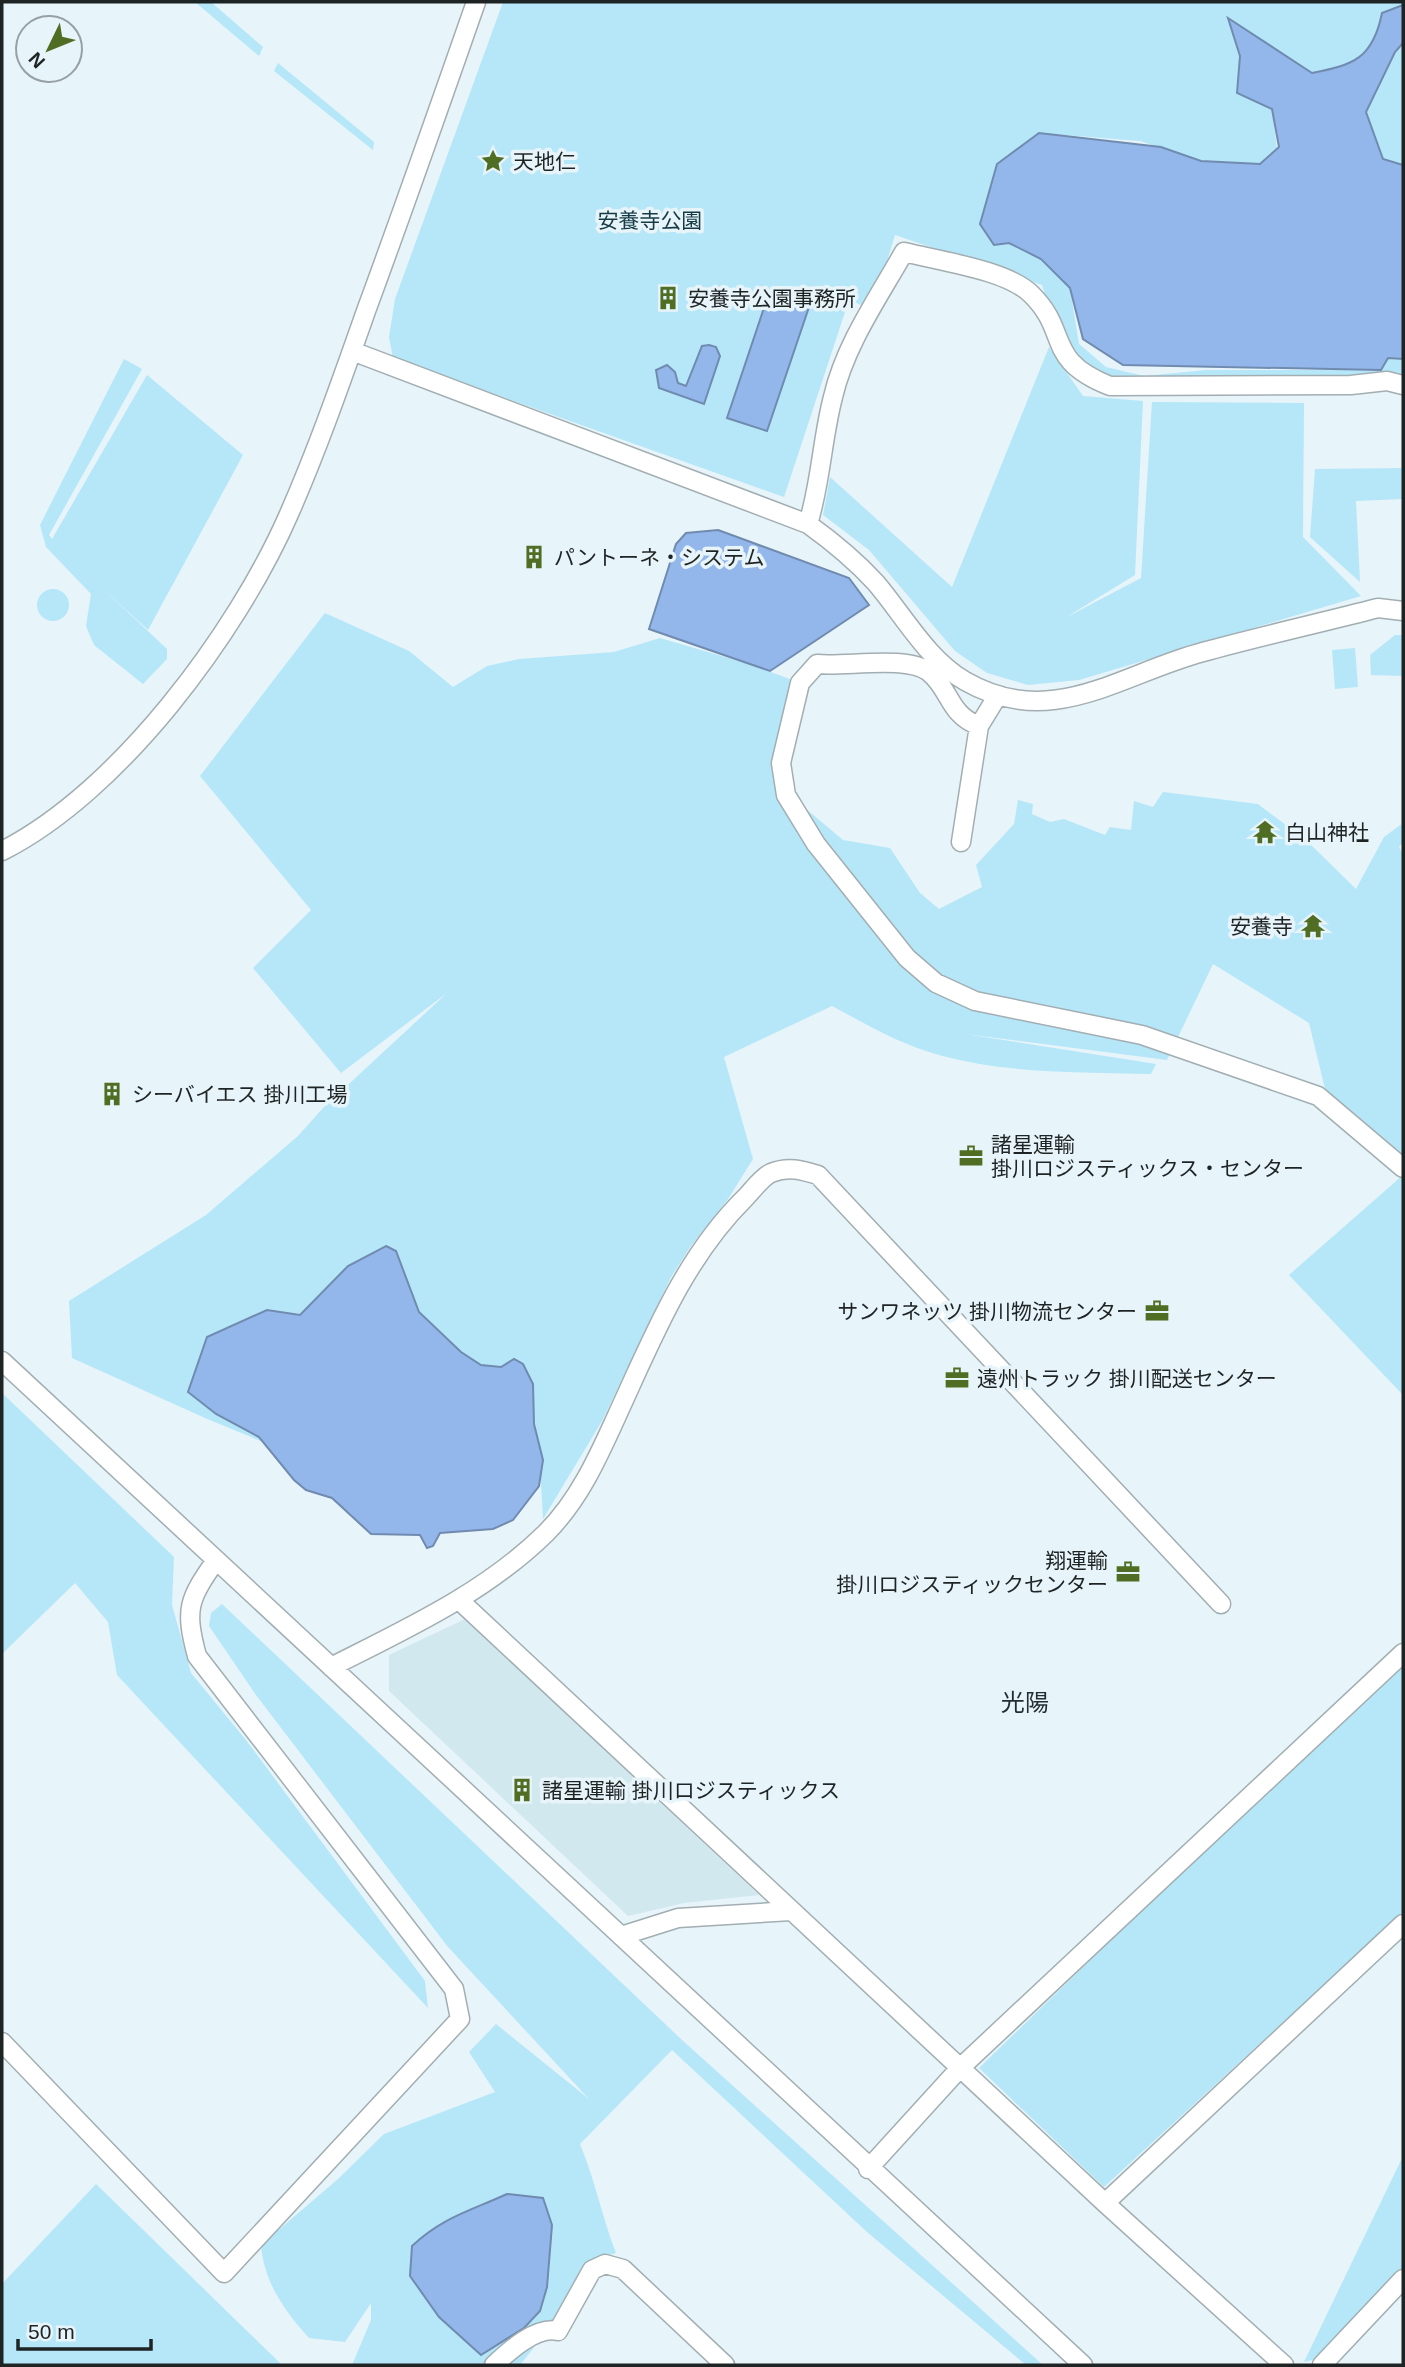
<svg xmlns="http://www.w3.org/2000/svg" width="1405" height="2367" viewBox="0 0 1405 2367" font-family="Arial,'Noto Sans JP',sans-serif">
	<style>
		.built { fill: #d2e8ef }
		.green { fill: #b5e7f8 }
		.water { fill: #93b7eb; stroke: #708baf; stroke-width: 2 }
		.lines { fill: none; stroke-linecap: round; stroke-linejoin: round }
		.minor-casing { stroke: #a2aeb2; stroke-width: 21 }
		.minor { stroke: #fff; stroke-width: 18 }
		.labels { text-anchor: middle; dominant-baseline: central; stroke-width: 7; stroke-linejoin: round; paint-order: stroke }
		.poi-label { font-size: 21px; fill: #1e2324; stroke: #e7f4f9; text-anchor: start }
		.park-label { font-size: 21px; fill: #153a45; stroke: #e7f4f9 }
		.quarter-label { font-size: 24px; fill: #242e32; stroke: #e7f4f9 }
	</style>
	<rect width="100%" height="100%" fill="#e7f4f9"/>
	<path class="built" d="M 465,1619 L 759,1895 L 684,1903 L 628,1916 L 389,1691 L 389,1655 Z"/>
	<path class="green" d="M 195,2 L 211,2 L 263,47 L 259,56 Z
		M 503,2 L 1403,2 L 1403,5 L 1382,13 L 1376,40 L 1348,66 L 1312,74 L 1240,56 L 1237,93 L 1272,108 L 1277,149 L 1260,164 L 1201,161 L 1140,141 L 1039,133 L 997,164 L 981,224 L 1041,259 L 1070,288 L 1079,344 L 1106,367 L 1144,376 L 1207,370 L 1381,370 L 1388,358 L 1403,359 L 1403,377 L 1110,381 L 1077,359 L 1053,320 L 1042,285 L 895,235 L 885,268 L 866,307 L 849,300 L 784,497 L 393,358 L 389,337 L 395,299 Z
		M 1403,43 L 1403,165 L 1383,159 L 1366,112 L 1395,52 Z
		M 278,63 L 374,142 L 373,150 L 274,71 Z
		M 1049,347 L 1083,396 L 1143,401 L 1135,575 L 1065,618 L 1141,578 L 1152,402 L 1304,403 L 1303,537 L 1361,596 L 1079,680 L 1028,685 L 987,673 L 955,651 L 869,550 L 823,515 L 830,477 L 952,587 Z
		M 124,359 L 142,369 L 49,535 L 52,539 L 147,375 L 243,455 L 148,630 L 100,586 L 167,649 L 167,659 L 143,684 L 94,645 L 86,626 L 91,594 L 46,547 L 40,525 Z
		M 1403,468 L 1403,499 L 1356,501 L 1360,582 L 1310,537 L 1315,469 Z
		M37 605a16 16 0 1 1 32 0a16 16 0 1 1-32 0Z
		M 325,613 L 409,651 L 453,687 L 487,666 L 519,659 L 614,652 L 660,638 L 749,664 L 800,683 L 781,730 L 774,782 L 843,840 L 890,848 L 920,893 L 939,909 L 982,887 L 976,865 L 1014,824 L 1018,800 L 1033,804 L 1032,814 L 1050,822 L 1064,819 L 1105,835 L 1110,827 L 1131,830 L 1134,801 L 1153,807 L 1163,792 L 1258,804 L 1308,842 L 1356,889 L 1384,837 L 1403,823 L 1403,844 L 1399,846 L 1403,856 L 1403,1159 L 1326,1093 L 1309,1023 L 1213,964 L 1167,1060 L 965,1034 L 1156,1064 L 1151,1074 C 1080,1072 1008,1074 939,1055 C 901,1045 866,1024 832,1006 L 724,1057 L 753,1159 L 728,1199 L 691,1246 L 671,1277 L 602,1421 L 543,1519 L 539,1448 L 309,1461 L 205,1418 L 72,1358 L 69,1301 L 206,1215 L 298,1136 L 323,1108 L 447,993 L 341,1073 L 253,968 L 311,910 L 200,776 Z
		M 1395,635 L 1403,635 L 1403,676 L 1371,675 L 1370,655 Z
		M 1355,648 L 1358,687 L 1335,689 L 1332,650 Z
		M 1403,1175 L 1403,1395 L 1289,1275 Z
		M 2,1393 L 174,1557 L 172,1605 L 191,1673 L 246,1740 L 425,1981 L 428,2008 L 117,1675 L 108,1622 L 75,1583 L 2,1654 Z
		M 222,1604 L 682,2040 L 1043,2365 L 1026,2365 L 867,2232 L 672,2050 L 580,2144 C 595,2180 602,2217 616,2253 L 590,2261 L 552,2325 L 520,2365 L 352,2365 L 371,2320 L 371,2303 L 345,2342 L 309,2338 C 285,2311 264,2283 261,2245 L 338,2179 L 384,2134 L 495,2092 L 469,2052 L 496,2024 L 589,2099 L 448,1947 L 256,1695 L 209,1626 L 211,1613 Z
		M 1403,1657 L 1403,1912 L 1104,2187 L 979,2068 Z
		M 1403,2156 L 1403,2273 L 1325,2357 L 1304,2362 Z
		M 96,2184 L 282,2365 L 2,2365 L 2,2284 Z"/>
	<path class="water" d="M 1403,5 L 1403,43 L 1395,52 L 1366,112 L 1383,159 L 1403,165 L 1403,359 L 1388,358 L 1381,370 L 1123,365 L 1083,339 L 1070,288 L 1041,259 L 1009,243 L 994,245 L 980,224 L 997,164 L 1039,133 L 1161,147 L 1201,161 L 1260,164 L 1279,147 L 1272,109 L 1237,93 L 1240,56 L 1228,18 L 1312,73 C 1354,65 1373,58 1382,13 Z
		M 769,293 L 809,307 L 767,431 L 727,418 Z
		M 709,345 L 716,347 L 720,356 L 704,404 L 659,388 L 656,370 L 667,365 L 675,372 L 678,383 L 686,386 L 702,346 Z
		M 718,530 L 849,578 L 869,605 L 770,671 L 649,629 L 676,544 L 686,533 Z
		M 386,1246 L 396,1251 L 419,1312 L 461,1352 L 481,1365 L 501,1367 L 514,1359 L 523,1364 L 533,1384 L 534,1424 L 543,1460 L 539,1486 L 513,1520 L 493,1529 L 440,1533 L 433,1546 L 427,1548 L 420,1535 L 371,1534 L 332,1498 L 306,1490 L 294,1480 L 259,1437 L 216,1414 L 188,1392 L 207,1337 L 267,1310 L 300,1315 L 348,1266 Z
		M 507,2194 L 543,2198 L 552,2225 L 547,2287 L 540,2311 L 524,2328 L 481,2355 L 439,2317 L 410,2276 L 412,2246 C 443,2217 470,2211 507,2194 Z"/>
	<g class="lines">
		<g class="minor-casing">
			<path id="minor" d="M 352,351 L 808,524 C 833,542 855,560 876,583 C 904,616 927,659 965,681 C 1052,731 1120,674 1203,652 C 1261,636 1320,623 1378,608 L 1403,611
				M 808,524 C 821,482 822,439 833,397 C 845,345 878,298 904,252 C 939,261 1008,270 1032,295 C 1070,333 1044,360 1110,386 L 1351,385 L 1387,381 L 1403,385
				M 998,695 L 979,726 C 948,714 951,690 929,672 C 907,655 846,667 817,664 L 800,683 L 781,763 L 786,795 L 816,844 L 907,958 L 936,983 L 975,1001 L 1142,1035 L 1318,1096 L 1403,1168
				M 961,842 L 979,726
				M 2,851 C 119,792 237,633 289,514 C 318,448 342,379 366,311 C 404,208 440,105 476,2
				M 2,1361 L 1083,2365
				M 460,1601 L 1105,2203 L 1284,2365
				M 331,1667 C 406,1629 485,1593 546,1533 C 580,1499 599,1455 619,1411 C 653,1337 685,1257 745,1198 C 752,1191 762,1177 771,1173 C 788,1166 802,1170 818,1175 L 1221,1604
				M 621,1936 L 678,1918 L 791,1911
				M 2,2042 L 224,2273 L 460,2019 L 454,1989 L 197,1656 C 184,1608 189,1599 216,1560
				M 868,2169 L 960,2068 L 1403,1653
				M 1105,2203 L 1403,1924
				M 494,2365 C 509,2351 536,2326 558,2331 L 592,2270 L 605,2264 L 623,2269 L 725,2365
				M 1322,2365 L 1403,2279"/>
		</g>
		<use href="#minor" class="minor"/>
	</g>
	<defs>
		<g id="sight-bare" transform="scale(1.89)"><path d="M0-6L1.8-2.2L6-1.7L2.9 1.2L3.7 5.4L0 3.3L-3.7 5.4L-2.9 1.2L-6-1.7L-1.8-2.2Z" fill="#506e23" stroke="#e7f4f9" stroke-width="2.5" paint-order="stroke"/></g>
		<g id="building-bare" transform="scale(1.89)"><path d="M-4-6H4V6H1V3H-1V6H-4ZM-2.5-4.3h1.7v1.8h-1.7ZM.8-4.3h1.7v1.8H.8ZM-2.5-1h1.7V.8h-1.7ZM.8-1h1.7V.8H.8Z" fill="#506e23" stroke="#e7f4f9" stroke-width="2.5" paint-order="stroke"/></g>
		<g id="temple-bare" transform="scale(1.89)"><path d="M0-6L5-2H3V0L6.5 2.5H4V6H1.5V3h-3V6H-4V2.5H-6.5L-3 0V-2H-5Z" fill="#506e23" stroke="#e7f4f9" stroke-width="2.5" paint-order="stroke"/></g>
		<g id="office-bare" transform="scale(1.89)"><path d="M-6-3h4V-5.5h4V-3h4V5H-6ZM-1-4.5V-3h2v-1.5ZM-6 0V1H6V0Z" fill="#506e23" stroke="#e7f4f9" stroke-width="2.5" paint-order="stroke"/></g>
	</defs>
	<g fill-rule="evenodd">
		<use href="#sight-bare" x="493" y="161"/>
		<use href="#building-bare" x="668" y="298"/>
		<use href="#building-bare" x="534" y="557"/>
		<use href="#temple-bare" x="1265" y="832"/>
		<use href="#temple-bare" x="1313" y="926"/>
		<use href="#building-bare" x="112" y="1094"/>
		<use href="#office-bare" x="971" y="1156"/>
		<use href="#office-bare" x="1157" y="1311"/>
		<use href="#office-bare" x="957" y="1378"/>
		<use href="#office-bare" x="1128" y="1572"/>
		<use href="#building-bare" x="522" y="1790"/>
	</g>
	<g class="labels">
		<g class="poi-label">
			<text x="513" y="161">天地仁</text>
			<text x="688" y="298">安養寺公園事務所</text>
			<text x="554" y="557">パントーネ・システム</text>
			<text x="1285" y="832">白山神社</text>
			<text x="1293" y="926" text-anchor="end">安養寺</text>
			<text x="132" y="1094">シーバイエス 掛川工場</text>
			<text x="991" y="1144">諸星運輸<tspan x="991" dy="24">掛川ロジスティックス・センター</tspan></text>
			<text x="1137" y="1311" text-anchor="end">サンワネッツ 掛川物流センター</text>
			<text x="977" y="1378">遠州トラック 掛川配送センター</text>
			<text x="1108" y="1560" text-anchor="end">翔運輸<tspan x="1108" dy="24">掛川ロジスティックセンター</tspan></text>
			<text x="542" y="1790">諸星運輸 掛川ロジスティックス</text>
		</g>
		<g class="park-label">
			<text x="650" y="220">安養寺公園</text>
		</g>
		<g class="quarter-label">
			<text x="1025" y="1702">光陽</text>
		</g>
	</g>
	<rect width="1405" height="2367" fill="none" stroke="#1e2324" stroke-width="7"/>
	<g transform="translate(49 49) rotate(227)"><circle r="33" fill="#e7f4f9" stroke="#97a0a4" stroke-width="2"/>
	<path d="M0-5L12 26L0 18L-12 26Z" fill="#506e23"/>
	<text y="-10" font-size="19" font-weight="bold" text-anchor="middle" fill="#1e2324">N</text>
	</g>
	<path d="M18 2339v10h133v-10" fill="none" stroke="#1e2324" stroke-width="3.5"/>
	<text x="28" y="2339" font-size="21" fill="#1e2324" stroke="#e7f4f9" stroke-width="5" paint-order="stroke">50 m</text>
</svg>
